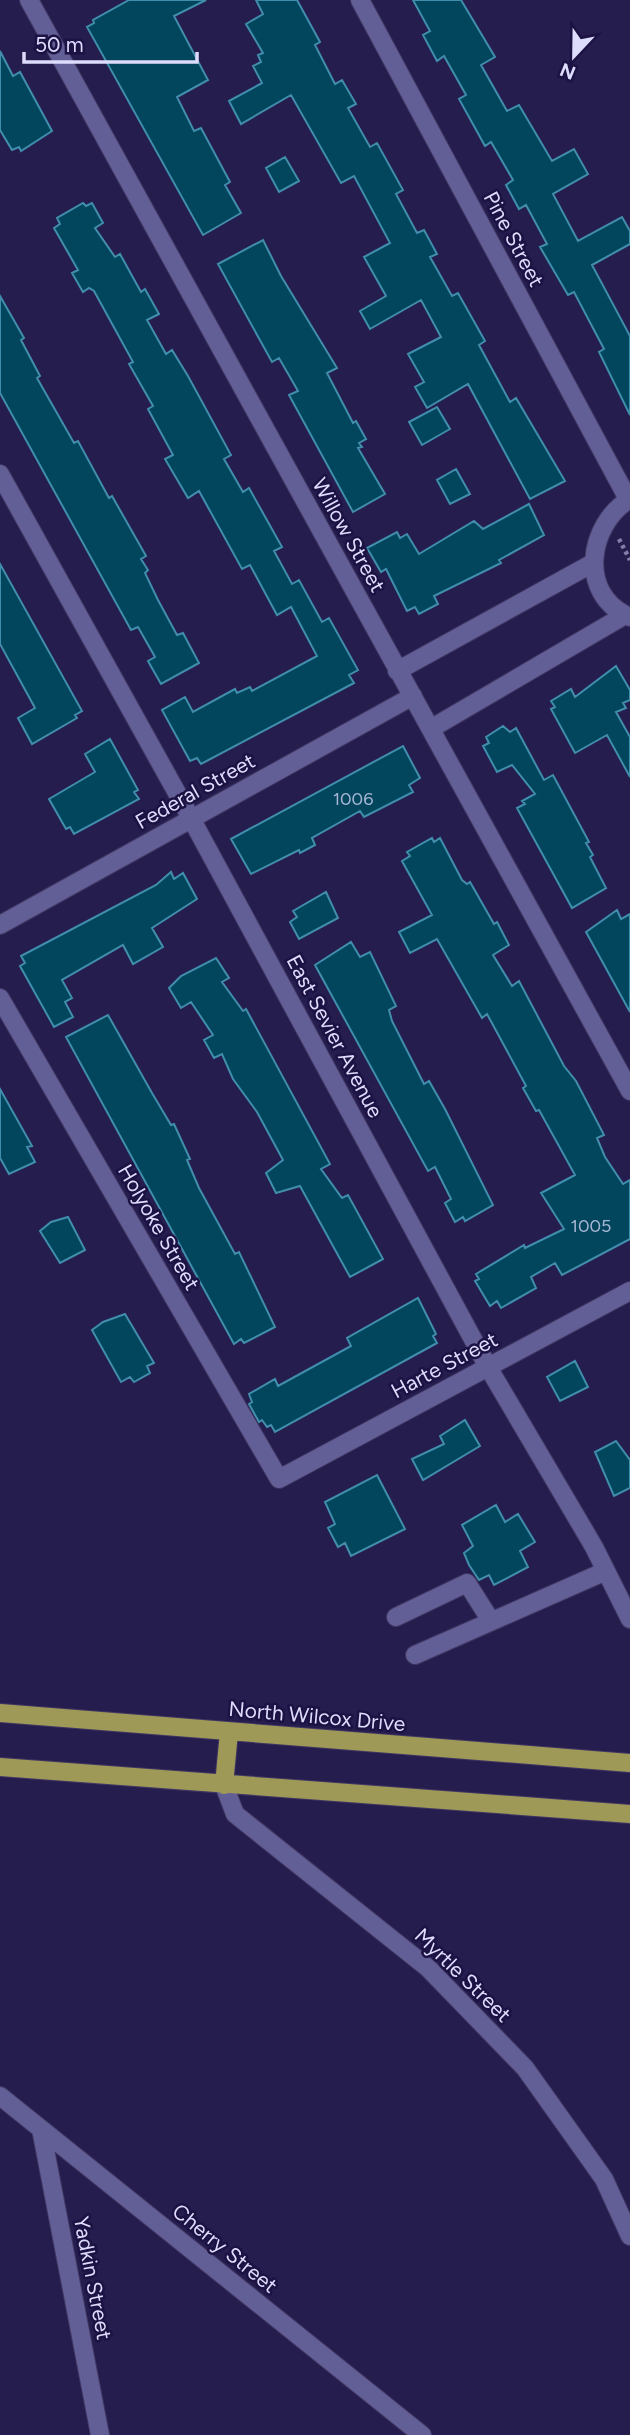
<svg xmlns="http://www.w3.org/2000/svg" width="630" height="2435" viewBox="0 0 630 2435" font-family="Figtree,sans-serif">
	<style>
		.building { fill: #01465c; stroke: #418eac; stroke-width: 2 }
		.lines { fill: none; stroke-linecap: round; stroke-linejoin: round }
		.minor-casing { stroke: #413763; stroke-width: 20 }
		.major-casing { stroke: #413763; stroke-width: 20 }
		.path { stroke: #847fa8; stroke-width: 4.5; stroke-dasharray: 3.5 3.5; stroke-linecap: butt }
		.minor { stroke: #625e96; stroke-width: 18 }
		.major { stroke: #9f9957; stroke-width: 18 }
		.labels { text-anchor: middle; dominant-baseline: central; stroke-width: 5; stroke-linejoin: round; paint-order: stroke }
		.number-label { font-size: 18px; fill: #a6b6d4 }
		.street-label { font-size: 21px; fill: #dddcfc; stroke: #1c1243 }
	</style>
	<rect width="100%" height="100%" fill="#251d4e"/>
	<path class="building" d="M 129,0 L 206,0 L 174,16 L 208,80 L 177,97 L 194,131 L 201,128 L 230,182 L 225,185 L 241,213 L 203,235 L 87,27 L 94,23 L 93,20 Z
		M 256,0 L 297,0 L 320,42 L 315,45 L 335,84 L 342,80 L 356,104 L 348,108 L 370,147 L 377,143 L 403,190 L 396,194 L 417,233 L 424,230 L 437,254 L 430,257 L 452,296 L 458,293 L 485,341 L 479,345 L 510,402 L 516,398 L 565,481 L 530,499 L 468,384 L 427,408 L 415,387 L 424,382 L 408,354 L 441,337 L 421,300 L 370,329 L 360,311 L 386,296 L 364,257 L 390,243 L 354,176 L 341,183 L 291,95 L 241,124 L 229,101 L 262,83 L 253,66 L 261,62 L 258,55 L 263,53 L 246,24 L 263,14 Z
		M 413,0 L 461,0 L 495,57 L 481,65 L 507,111 L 519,105 L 552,161 L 574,149 L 588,174 L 553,194 L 578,241 L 622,217 L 630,231 L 630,244 L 592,265 L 630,336 L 630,415 L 599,352 L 604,349 L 574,292 L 568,295 L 540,247 L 547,244 L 526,205 L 519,209 L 506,185 L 513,180 L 491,142 L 485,146 L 459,99 L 466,95 L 444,56 L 437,61 L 423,35 L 430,31 Z
		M 0,51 L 13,76 L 20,72 L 52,131 L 21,151 L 19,147 L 12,150 L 0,130 Z
		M 285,157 L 299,181 L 279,192 L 266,168 Z
		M 83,203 L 86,206 L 92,203 L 103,223 L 95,228 L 115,257 L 120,254 L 141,292 L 145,289 L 159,314 L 147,320 L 166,354 L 172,350 L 188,376 L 231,455 L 224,459 L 243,492 L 249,488 L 282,547 L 274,551 L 292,584 L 299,580 L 322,622 L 329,618 L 358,670 L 349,675 L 354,683 L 201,764 L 197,758 L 190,761 L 162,710 L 185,697 L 193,712 L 235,689 L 237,693 L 250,687 L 252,691 L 317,656 L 291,607 L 277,615 L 250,565 L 242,569 L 199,491 L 188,498 L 165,459 L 173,455 L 148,409 L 153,406 L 129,364 L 133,362 L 94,291 L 89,288 L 83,292 L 72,273 L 78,270 L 54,228 L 60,224 L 57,218 Z
		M 263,240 L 281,276 L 337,368 L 327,373 L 353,423 L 356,421 L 366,439 L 359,443 L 362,447 L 358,448 L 385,494 L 353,512 L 289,395 L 298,391 L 279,358 L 272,362 L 218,264 Z
		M 0,296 L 24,338 L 21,340 L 40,376 L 37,378 L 74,443 L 78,441 L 109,498 L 112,496 L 146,556 L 141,559 L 148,570 L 145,573 L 158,600 L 177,635 L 183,633 L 199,663 L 161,684 L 148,661 L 155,657 L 138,627 L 131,630 L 0,393 Z
		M 437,407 L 450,429 L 422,445 L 409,422 Z
		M 456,469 L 470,494 L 450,504 L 437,480 Z
		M 529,504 L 544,535 L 499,560 L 501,563 L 434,596 L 438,604 L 419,614 L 415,607 L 407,611 L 386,569 L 381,572 L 367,548 L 397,532 L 400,538 L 407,534 L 419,554 L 474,521 L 483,529 Z
		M 0,564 L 82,711 L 75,715 L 77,718 L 32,744 L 18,718 L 35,708 L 0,644 Z
		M 616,666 L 630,690 L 630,700 L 623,703 L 626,708 L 616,712 L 630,737 L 630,777 L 607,735 L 575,753 L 551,709 L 555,707 L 551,701 L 571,689 L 575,697 Z
		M 503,726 L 510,732 L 516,728 L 544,780 L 553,775 L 589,842 L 586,843 L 593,855 L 590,857 L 606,888 L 572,908 L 517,808 L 525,804 L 522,801 L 535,794 L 512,765 L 497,772 L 483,746 L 489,743 L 486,737 Z
		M 110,739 L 138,790 L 134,792 L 139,799 L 74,834 L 70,827 L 66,829 L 49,799 L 95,772 L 85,754 Z
		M 403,746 L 420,778 L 409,785 L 413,792 L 364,817 L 360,811 L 312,838 L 315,845 L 300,853 L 299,850 L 251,874 L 231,839 Z
		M 432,838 L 434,842 L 440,838 L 462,880 L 467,884 L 470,882 L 494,924 L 497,922 L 509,945 L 493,955 L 512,986 L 519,981 L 564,1066 L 576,1081 L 604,1135 L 597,1138 L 605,1157 L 623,1184 L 630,1180 L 630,1239 L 562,1275 L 555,1263 L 531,1277 L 536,1288 L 501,1308 L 497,1301 L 490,1306 L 475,1281 L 479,1279 L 476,1274 L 524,1245 L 525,1248 L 564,1229 L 541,1193 L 575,1175 L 539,1110 L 536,1111 L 523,1088 L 526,1086 L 487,1014 L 482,1018 L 437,939 L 410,953 L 399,932 L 432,915 L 402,861 L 410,856 L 407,852 Z
		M 171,872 L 174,879 L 183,873 L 197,899 L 152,928 L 163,947 L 133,964 L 123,945 L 62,980 L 72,998 L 65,1002 L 73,1017 L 54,1027 L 20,966 L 25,963 L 21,956 L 156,885 Z
		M 326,892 L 338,918 L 299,939 L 290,922 L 297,917 L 293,911 Z
		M 617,910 L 621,919 L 630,914 L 630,1012 L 586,932 Z
		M 351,942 L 360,957 L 370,952 L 396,1006 L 389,1010 L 392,1021 L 424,1084 L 429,1081 L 445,1109 L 493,1205 L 465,1221 L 463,1217 L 455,1222 L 445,1203 L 451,1199 L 435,1167 L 428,1171 L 315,965 Z
		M 216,958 L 229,978 L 222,982 L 243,1011 L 246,1009 L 330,1164 L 321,1169 L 342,1198 L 348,1195 L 383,1259 L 350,1277 L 300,1186 L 276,1193 L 266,1173 L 283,1160 L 257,1112 L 233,1079 L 222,1054 L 214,1058 L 204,1040 L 213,1035 L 191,1002 L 181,1008 L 169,988 L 181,976 Z
		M 108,1015 L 152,1093 L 171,1125 L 174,1124 L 190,1159 L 187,1160 L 199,1188 L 235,1254 L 239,1252 L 275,1327 L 244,1343 L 241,1339 L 234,1344 L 66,1037 Z
		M 0,1089 L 32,1146 L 27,1147 L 35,1162 L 9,1174 L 0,1158 Z
		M 68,1217 L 85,1250 L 60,1263 L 40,1231 L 51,1222 Z
		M 418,1298 L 436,1334 L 433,1336 L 437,1343 L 275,1432 L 271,1425 L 267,1427 L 262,1420 L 259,1422 L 249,1404 L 252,1402 L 249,1394 L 275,1379 L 278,1386 L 351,1346 L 347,1338 Z
		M 125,1314 L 154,1363 L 147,1366 L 150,1373 L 134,1382 L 130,1377 L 121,1382 L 92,1330 L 103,1322 Z
		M 575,1361 L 588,1387 L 560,1401 L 547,1377 Z
		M 465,1420 L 480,1446 L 423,1480 L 412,1459 L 444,1444 L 440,1436 Z
		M 616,1441 L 630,1460 L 630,1488 L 614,1496 L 595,1452 Z
		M 377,1475 L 405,1529 L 351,1556 L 345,1543 L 338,1547 L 328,1528 L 335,1524 L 325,1502 Z
		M 496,1505 L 505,1522 L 518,1514 L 535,1542 L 520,1551 L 528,1567 L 494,1585 L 489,1575 L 479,1580 L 469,1565 L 464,1553 L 473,1546 L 462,1525 Z"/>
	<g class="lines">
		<g class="minor-casing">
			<path id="minor" d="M 29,0 L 630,1091
				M 360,0 L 628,499
				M 0,474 L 192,820 L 488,1367 L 594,1547 L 630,1619
				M 630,499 C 588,524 577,595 630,617
				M 397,671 L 593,563
				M 432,728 L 625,615
				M 0,925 L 413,696
				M 0,998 L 279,1479 L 630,1291
				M 396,1617 L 467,1583 L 491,1621
				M 415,1655 L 606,1571
				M 224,1785 L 235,1814 L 428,1968 L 525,2068 L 604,2179 L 630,2236
				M 0,2096 L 422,2435
				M 41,2129 L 100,2435"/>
		</g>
		<g class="major-casing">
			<path id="major" d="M 0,1713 L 630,1763
				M 0,1767 L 630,1814
				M 224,1785 L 229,1732"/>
		</g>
		<path class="path" d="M 619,539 L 630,560"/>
		<use href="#minor" class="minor"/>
		<use href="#major" class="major"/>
	</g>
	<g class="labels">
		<g class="number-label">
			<text x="353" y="799">1006</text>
			<text x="591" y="1226">1005</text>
		</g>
		<g class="street-label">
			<text transform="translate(514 239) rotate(62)">Pine Street</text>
			<text transform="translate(349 535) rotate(61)">Willow Street</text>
			<text transform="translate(195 791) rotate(-29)">Federal Street</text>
			<text transform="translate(335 1036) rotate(62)">East Sevier Avenue</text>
			<text transform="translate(159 1227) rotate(60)">Holyoke Street</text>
			<text transform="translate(444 1365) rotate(-28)">Harte Street</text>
			<text transform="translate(317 1716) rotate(5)">North Wilcox Drive</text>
			<text transform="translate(463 1975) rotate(44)">Myrtle Street</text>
			<text transform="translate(225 2248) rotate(39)">Cherry Street</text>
			<text transform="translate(93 2278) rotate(79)">Yadkin Street</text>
		</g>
	</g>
	<g transform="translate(574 56) rotate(202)" stroke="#1c1243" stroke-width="5" paint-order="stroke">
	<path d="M0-5L12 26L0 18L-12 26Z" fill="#dddcfc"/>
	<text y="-10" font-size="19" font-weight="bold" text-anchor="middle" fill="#dddcfc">N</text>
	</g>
	<path d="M24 52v10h173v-10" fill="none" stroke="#dddcfc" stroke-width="3.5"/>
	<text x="35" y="52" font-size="21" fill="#dddcfc" stroke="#1c1243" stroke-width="5" paint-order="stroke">50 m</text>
</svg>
